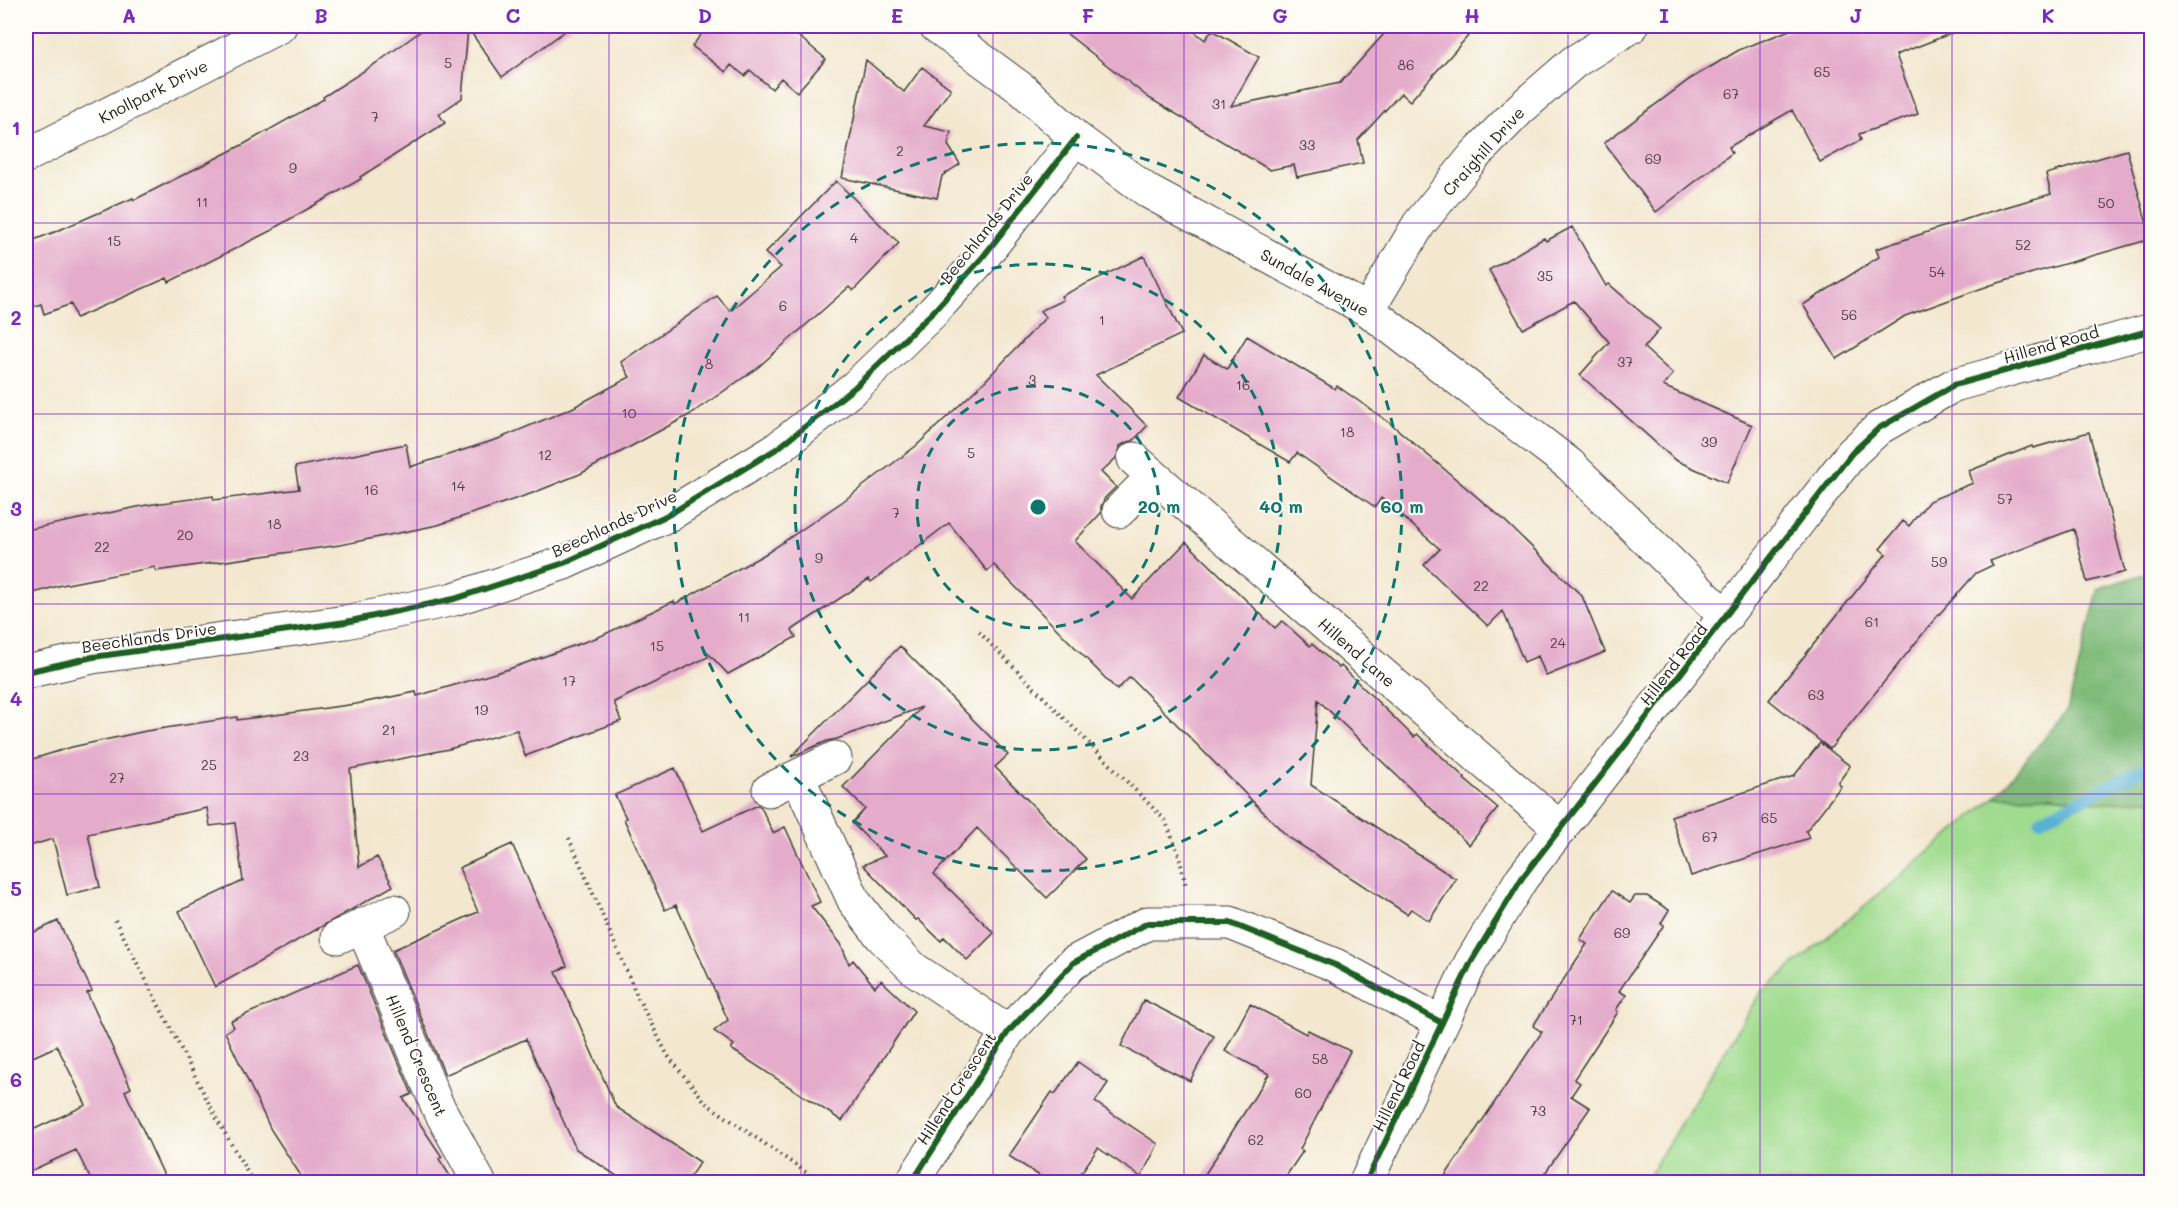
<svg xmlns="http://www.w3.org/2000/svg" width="2177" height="1208" viewBox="0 0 2177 1208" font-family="Mali,sans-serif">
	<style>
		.green { fill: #a0db8f; stroke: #5e7c56; stroke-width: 1.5 }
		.forest { fill: #80bb7a; stroke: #4e6c4b; stroke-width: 1.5 }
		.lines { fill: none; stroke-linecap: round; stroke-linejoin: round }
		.stream { stroke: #58b1d5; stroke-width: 12 }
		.building { fill: #e4abcb }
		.minor-casing { stroke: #3c3a37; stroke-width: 35 }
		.path { stroke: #3c3a37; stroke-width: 4; stroke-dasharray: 1.5 4.5; stroke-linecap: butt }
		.minor { stroke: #fff; stroke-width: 33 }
		.cycleway-casing { stroke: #fdfcf7; stroke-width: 10 }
		.cycleway { stroke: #1b5e20; stroke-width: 6 }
		.grid { fill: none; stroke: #7b2cbf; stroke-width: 1.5; stroke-opacity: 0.55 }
		.ring { fill: none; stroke: #0f766e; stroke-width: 3; stroke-dasharray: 10 8 }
		.labels { text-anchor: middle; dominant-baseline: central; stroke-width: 4.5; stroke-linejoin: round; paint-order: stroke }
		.number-label { font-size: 14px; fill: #4e4048 }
		.street-label { font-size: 16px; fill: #1c1c1c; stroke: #fdfcf7 }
		.centre { fill: #0f766e; stroke: #fdfcf7; stroke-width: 3 }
		.ring-label { font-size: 18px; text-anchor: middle; font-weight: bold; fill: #0f766e; stroke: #fdfcf7; stroke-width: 4.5; stroke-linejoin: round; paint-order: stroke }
		.neatline { fill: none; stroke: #7b2cbf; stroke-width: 2 }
		.grid-label { font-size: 20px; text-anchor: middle; font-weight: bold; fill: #7b2cbf }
	</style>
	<rect width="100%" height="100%" fill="#fdfcf7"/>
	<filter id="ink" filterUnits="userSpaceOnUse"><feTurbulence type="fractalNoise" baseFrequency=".0167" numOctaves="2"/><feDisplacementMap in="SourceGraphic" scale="12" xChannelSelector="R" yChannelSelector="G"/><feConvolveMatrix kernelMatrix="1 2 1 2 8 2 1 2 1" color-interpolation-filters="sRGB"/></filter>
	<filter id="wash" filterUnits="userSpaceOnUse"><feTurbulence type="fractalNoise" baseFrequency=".008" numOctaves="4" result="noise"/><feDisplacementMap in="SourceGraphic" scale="24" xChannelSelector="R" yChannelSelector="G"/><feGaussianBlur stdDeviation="1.35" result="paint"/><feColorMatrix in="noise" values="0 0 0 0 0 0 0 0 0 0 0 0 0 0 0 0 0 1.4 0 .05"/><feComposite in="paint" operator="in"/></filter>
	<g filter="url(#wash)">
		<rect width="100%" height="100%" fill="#f3e7cf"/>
		<path class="green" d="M 2052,796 L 2104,803 L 2151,799 L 2151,1182 L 1645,1182 L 1760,993 L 1995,797 Z"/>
		<path class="forest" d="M 2151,572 L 2151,799 L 2104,803 L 2052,796 L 1995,797 L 2067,711 L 2099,588 Z"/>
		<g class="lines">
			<path class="stream" d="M 2040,820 L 2152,765"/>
		</g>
		<g id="blocks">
			<path class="building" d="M 428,26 L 572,26 L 502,77 L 468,28 L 462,98 L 439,114 L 445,123 L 360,177 L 361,179 L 274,228 L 274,229 L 169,282 L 167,278 L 76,318 L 71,304 L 44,314 L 41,304 L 26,309 L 26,243 L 57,231 L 133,198 L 134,200 L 246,143 L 324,99 L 323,97 L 378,62 Z
				M 708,26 L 786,26 L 826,59 L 797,92 L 781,78 L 772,89 L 750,70 L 745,76 L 731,65 L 726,72 L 692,46 Z
				M 1057,26 L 1187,26 L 1205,40 L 1212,30 L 1259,57 L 1231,106 L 1340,83 L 1391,26 L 1477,26 L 1410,101 L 1401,93 L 1358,140 L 1363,163 L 1297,177 L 1294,165 L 1270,170 L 1149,98 Z
				M 1800,26 L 1965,26 L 1965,28 L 1896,55 L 1918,114 L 1859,134 L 1861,140 L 1820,162 L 1792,110 L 1729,147 L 1732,153 L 1656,212 L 1604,143 L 1690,79 L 1739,50 Z
				M 866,60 L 904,92 L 922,67 L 951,89 L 924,126 L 951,132 L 948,145 L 960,164 L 942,176 L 937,198 L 842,178 Z
				M 2127,150 L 2151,239 L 1991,285 L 1905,316 L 1837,359 L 1803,305 L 1879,257 L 1876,249 L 1985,213 L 2051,194 L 2046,174 Z
				M 836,181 L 899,243 L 853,291 L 849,287 L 756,369 L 689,415 L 580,474 L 533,493 L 438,525 L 340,545 L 156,571 L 155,567 L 62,585 L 26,595 L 26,530 L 147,505 L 213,496 L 214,500 L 299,489 L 295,467 L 406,444 L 410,467 L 498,439 L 572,408 L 630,377 L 621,362 L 717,296 L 730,311 L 781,267 L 765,253 Z
				M 1572,227 L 1606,286 L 1609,284 L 1660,329 L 1644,348 L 1673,374 L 1663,386 L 1752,425 L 1727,483 L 1675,460 L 1580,375 L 1609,342 L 1574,301 L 1523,329 L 1489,270 L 1544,238 L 1546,241 Z
				M 1144,256 L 1182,334 L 1096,375 L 1147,426 L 1133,441 L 1127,442 L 1120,446 L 1116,458 L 1101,472 L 1116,487 L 1105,498 L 1101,506 L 1101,513 L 1075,541 L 1132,599 L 1186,542 L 1275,628 L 1282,621 L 1310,646 L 1312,644 L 1339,668 L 1341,666 L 1414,737 L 1417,734 L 1465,778 L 1464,779 L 1498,808 L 1469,845 L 1318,700 L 1311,785 L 1456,879 L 1429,921 L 1411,909 L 1407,914 L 1288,837 L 1130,677 L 1117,690 L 994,565 L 987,571 L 949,523 L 871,582 L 869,579 L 792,630 L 796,637 L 728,674 L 705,650 L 708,657 L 614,702 L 621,721 L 525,756 L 517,730 L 449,749 L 350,769 L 359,867 L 377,857 L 393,886 L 215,987 L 179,911 L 243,881 L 235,823 L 210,826 L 207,808 L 88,834 L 100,887 L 67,895 L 53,839 L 26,847 L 26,761 L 72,747 L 146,731 L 237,717 L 237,720 L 356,704 L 416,692 L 417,696 L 509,669 L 601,636 L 674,601 L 675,604 L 767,553 L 842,502 L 916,446 L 984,382 L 1046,317 L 1040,311 L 1063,300 L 1061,296 Z
				M 1247,336 L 1335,389 L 1337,386 L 1390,423 L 1503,519 L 1582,596 L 1605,652 L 1546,676 L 1538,656 L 1524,662 L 1503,611 L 1488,626 L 1424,565 L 1440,549 L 1381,498 L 1375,507 L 1297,453 L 1290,462 L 1179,397 L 1204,355 L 1227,369 Z
				M 2089,432 L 2125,572 L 2087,582 L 2074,529 L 1990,561 L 1993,565 L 1976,573 L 1934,620 L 1830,749 L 1769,700 L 1886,554 L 1880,549 L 1903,521 L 1909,526 L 1929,501 L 1973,483 L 1969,471 L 2032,446 L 2033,448 Z
				M 900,646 L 1008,755 L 995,767 L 1086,859 L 1047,898 L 977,828 L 934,874 L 994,933 L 967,960 L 944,937 L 941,941 L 918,919 L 916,920 L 863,865 L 885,856 L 852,823 L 865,809 L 843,787 L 922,707 L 837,739 L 827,741 L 791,757 Z
				M 1820,743 L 1850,766 L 1838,783 L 1841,786 L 1806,831 L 1809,838 L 1691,876 L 1671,816 L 1794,776 Z
				M 675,768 L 703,831 L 758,805 L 761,807 L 773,833 L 785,827 L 820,902 L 811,906 L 841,944 L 849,964 L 853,960 L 875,987 L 881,980 L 914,1011 L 842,1121 L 731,1049 L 734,1045 L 714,1031 L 728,1020 L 676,905 L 665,910 L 624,819 L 626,818 L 615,795 Z
				M 512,844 L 567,966 L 556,972 L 616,1107 L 700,1162 L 686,1182 L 626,1182 L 576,1149 L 526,1039 L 445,1075 L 393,950 L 478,912 L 459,868 Z
				M 1612,891 L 1630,903 L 1635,896 L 1647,896 L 1669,910 L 1661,923 L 1664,925 L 1619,991 L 1626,995 L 1616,1010 L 1618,1012 L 1574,1079 L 1580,1083 L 1571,1096 L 1590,1108 L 1539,1182 L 1441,1182 L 1542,1032 L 1533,1026 L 1587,944 L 1580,939 Z
				M 58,921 L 92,991 L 87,993 L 131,1088 L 125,1091 L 167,1182 L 92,1182 L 76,1150 L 26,1173 L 26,1133 L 86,1105 L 57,1046 L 26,1060 L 26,936 Z
				M 358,965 L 412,1094 L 403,1098 L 442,1157 L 439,1159 L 454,1182 L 305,1182 L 271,1130 L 225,1032 L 234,1027 L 231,1021 Z
				M 1144,1000 L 1214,1036 L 1190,1081 L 1121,1046 Z
				M 1250,1004 L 1306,1034 L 1308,1030 L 1350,1051 L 1300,1149 L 1303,1151 L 1282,1182 L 1200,1182 L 1269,1074 L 1225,1051 Z
				M 1078,1062 L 1108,1083 L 1095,1102 L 1158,1144 L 1141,1177 L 1098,1148 L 1075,1182 L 1049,1182 L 1009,1156 L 1052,1092 L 1055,1094 Z"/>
		</g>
	</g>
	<g filter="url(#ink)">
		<use href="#blocks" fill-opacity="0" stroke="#3c3a37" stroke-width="1.5"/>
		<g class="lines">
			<g class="minor-casing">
				<path id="minor" d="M 936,26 L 1023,90 L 1076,138 L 1149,192 L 1368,310 L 1569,464 L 1726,617
					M 26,156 L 280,26
					M 1368,310 L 1419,224 L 1475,155 L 1520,109 L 1574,62 L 1632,26
					M 1134,459 L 1561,829
					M 1119,511 L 1153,476
					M 26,672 L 93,657 L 346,622 L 454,599 L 564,563 L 670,514 L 778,448 L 855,387 L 933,312 L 982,258 L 1076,138
					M 798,777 L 854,901 L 881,936 L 914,969 L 1008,1032
					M 769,790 L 835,758
					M 362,925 L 437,1105 L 479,1182
					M 338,937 L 394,911
					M 912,1182 L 1008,1032 L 1073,963 L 1148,923 L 1230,923 L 1335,965 L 1442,1023
					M 1366,1182 L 1471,962 L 1522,878 L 1852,453 L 1879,428 L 1954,385 L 2152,330"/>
			</g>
			<path class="path" d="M 979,632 L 1165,820 L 1179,855 L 1186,887
				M 569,838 L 639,1000 L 668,1056 L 707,1104 L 820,1182
				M 115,920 L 218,1121 L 253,1182"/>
			<use href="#minor" class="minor"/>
			<g class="cycleway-casing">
				<path id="cycleway" d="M 26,672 L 93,657 L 346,622 L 454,599 L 564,563 L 670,514 L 778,448 L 855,387 L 933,312 L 982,258 L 1076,138
					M 912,1182 L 1008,1032 L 1073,963 L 1148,923 L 1230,923 L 1335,965 L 1442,1023
					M 1366,1182 L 1471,962 L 1522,878 L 1852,453 L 1879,428 L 1954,385 L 2152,330"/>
			</g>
			<use href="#cycleway" class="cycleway"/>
		</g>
	</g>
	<path class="grid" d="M 225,26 L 225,1182M 417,26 L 417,1182M 609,26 L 609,1182M 801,26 L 801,1182M 993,26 L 993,1182M 1184,26 L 1184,1182M 1376,26 L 1376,1182M 1568,26 L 1568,1182M 1760,26 L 1760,1182M 1952,26 L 1952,1182M 26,223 L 2152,223M 26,414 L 2152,414M 26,604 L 2152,604M 26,794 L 2152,794M 26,985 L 2152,985"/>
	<g class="ring">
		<circle cx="1038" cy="507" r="121"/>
		<circle cx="1038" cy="507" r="243"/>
		<circle cx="1038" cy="507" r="364"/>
	</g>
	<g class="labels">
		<g class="number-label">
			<text x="448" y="62">5</text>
			<text x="1406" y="64">86</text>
			<text x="1822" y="71">65</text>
			<text x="1731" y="93">67</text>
			<text x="1219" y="103">31</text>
			<text x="375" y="116">7</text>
			<text x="1307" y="144">33</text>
			<text x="900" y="150">2</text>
			<text x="1653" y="158">69</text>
			<text x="293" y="167">9</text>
			<text x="202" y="201">11</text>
			<text x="2106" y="202">50</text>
			<text x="854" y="237">4</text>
			<text x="114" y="240">15</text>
			<text x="2023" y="244">52</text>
			<text x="1937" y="271">54</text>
			<text x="1545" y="275">35</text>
			<text x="783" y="305">6</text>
			<text x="1849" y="314">56</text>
			<text x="1102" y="319">1</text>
			<text x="1625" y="361">37</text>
			<text x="709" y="363">8</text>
			<text x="1032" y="379">3</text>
			<text x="1243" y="384">16</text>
			<text x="629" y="412">10</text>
			<text x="1347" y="431">18</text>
			<text x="1709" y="441">39</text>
			<text x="971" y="452">5</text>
			<text x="545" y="454">12</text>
			<text x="458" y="485">14</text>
			<text x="371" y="489">16</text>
			<text x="2005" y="498">57</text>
			<text x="896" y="512">7</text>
			<text x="274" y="523">18</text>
			<text x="185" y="534">20</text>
			<text x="102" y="546">22</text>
			<text x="819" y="557">9</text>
			<text x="1939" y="561">59</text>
			<text x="1481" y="585">22</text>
			<text x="744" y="616">11</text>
			<text x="1872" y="621">61</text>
			<text x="1558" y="642">24</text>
			<text x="657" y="645">15</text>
			<text x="569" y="680">17</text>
			<text x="1816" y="694">63</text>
			<text x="481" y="709">19</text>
			<text x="389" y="729">21</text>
			<text x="301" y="755">23</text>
			<text x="209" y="764">25</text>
			<text x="117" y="777">27</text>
			<text x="1769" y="817">65</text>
			<text x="1710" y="836">67</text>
			<text x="1622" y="932">69</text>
			<text x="1576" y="1019">71</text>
			<text x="1320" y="1058">58</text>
			<text x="1303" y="1092">60</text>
			<text x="1538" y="1110">73</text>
			<text x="1256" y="1139">62</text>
		</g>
		<g class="street-label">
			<text transform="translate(153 91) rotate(-27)">Knollpark Drive</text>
			<text transform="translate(1483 151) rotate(-48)">Craighill Drive</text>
			<text transform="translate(986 228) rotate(-51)">Beechlands Drive</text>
			<text transform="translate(1315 282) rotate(29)">Sundale Avenue</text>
			<text transform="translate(2051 344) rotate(-16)">Hillend Road</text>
			<text transform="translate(614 523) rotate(-25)">Beechlands Drive</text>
			<text transform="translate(149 637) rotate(-8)">Beechlands Drive</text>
			<text transform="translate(1357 652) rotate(41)">Hillend Lane</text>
			<text transform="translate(1673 664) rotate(-52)">Hillend Road</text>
			<text transform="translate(417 1055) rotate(67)">Hillend Crescent</text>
			<text transform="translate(1398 1086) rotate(-64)">Hillend Road</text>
			<text transform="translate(956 1088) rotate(-57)">Hillend Crescent</text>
		</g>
	</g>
	<circle cx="1038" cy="507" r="9" class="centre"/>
	<g class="ring-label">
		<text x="1159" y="513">20 m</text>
		<text x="1281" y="513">40 m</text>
		<text x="1402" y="513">60 m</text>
	</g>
	<rect width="2177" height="1208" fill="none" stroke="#fdfcf7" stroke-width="66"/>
	<rect x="33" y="33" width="2111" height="1142" class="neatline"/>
	<g class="grid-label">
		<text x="129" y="23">A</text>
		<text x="321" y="23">B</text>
		<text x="513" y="23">C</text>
		<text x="705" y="23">D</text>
		<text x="897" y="23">E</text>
		<text x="1088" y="23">F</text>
		<text x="1280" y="23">G</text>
		<text x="1472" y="23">H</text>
		<text x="1664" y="23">I</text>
		<text x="1856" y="23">J</text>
		<text x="2048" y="23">K</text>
		<text x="16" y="135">1</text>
		<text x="16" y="325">2</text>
		<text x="16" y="516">3</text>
		<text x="16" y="706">4</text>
		<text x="16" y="896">5</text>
		<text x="16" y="1087">6</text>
	</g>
</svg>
